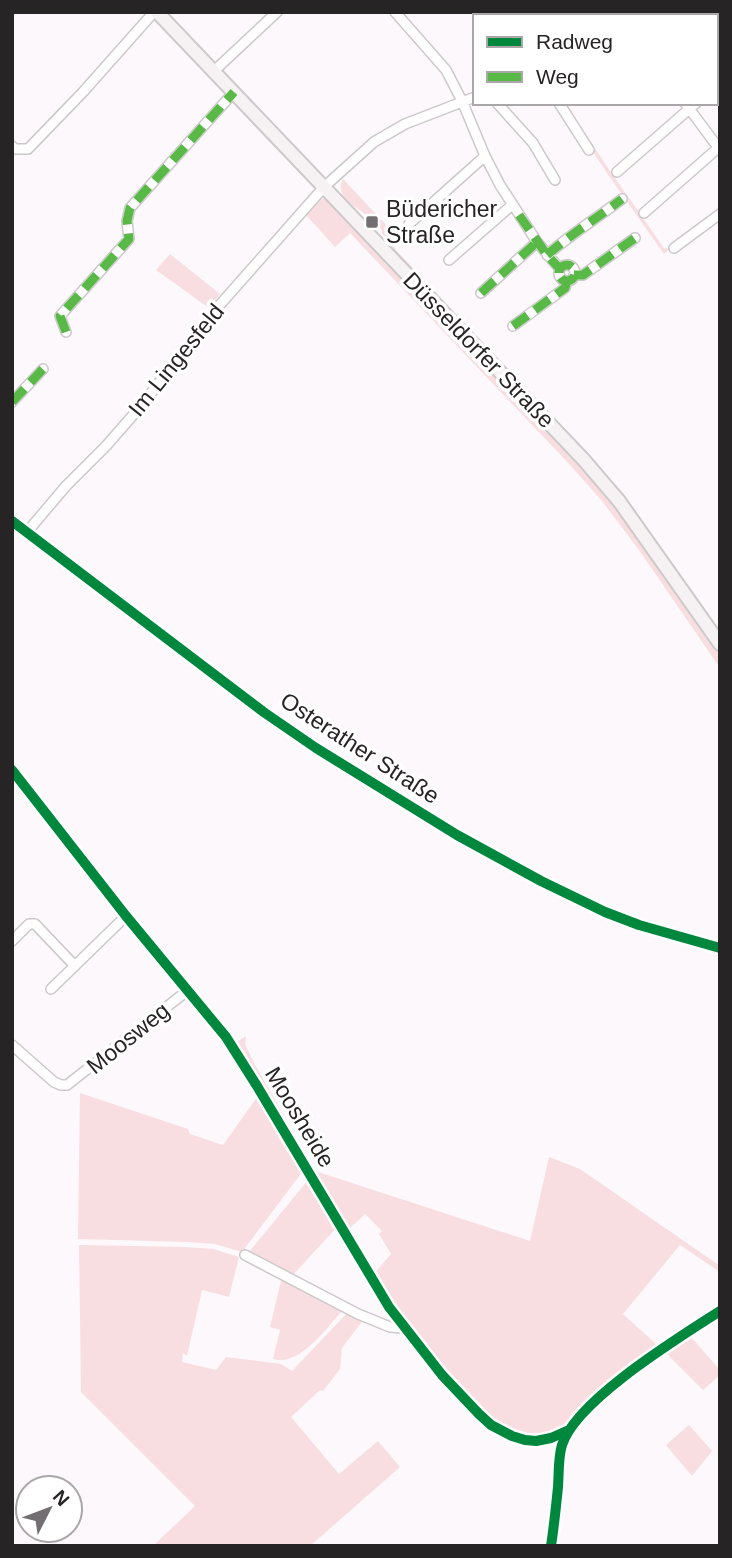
<svg xmlns="http://www.w3.org/2000/svg" width="732" height="1558" viewBox="0 0 732 1558" font-family="Arial,sans-serif">
	<style>
		.green { fill: #f8dee0 }
		.lines { fill: none; stroke-linecap: round; stroke-linejoin: round }
		.street-casing { stroke: #cdc9cb; stroke-width: 12 }
		.secondary-casing { stroke: #cdc9cb; stroke-width: 16 }
		.street { stroke: #fffefe; stroke-width: 9 }
		.secondary { stroke: #f6f2f4; stroke-width: 12 }
		.quiet { stroke: #58b947; stroke-width: 9; stroke-dasharray: 18 9; stroke-linecap: butt }
		.cycleway-casing { stroke: #fff; stroke-width: 15 }
		.cycleway { stroke: #00873e; stroke-width: 10 }
		.poi-dot { fill: #726e71; stroke: #fff; stroke-width: 2.5 }
		.labels { text-anchor: middle; dominant-baseline: central; stroke-width: 7; stroke-linejoin: round; paint-order: stroke }
		.poi-label { font-size: 23px; fill: #272426; stroke: #fff; text-anchor: start }
		.street-label { font-size: 23px; fill: #272426; stroke: #fff }
	</style>
	<rect width="100%" height="100%" fill="#fdf8fb"/>
	<path class="green" d="M 561,103 L 565,103 L 610,171 L 664,248 L 670,249 L 664,254 L 609,176 Z
		M 343,179 L 393,232 L 397,232 L 408,222 L 411,225 L 392,242 L 396,250 L 623,493 L 720,630 L 720,636 L 638,519 L 400,260 L 382,233 L 382,230 C 377,225 372,218 365,214 C 354,205 334,196 343,179 Z
		M 325,198 L 592,477 L 632,526 L 720,653 L 720,668 L 639,550 L 602,501 L 571,466 L 350,233 L 335,247 L 306,215 L 320,200 Z
		M 170,254 L 220,294 L 209,308 L 156,270 Z
		M 246,1036 L 245,1044 L 253,1061 L 315,1171 L 530,1241 L 549,1157 L 580,1169 L 720,1266 L 720,1272 L 680,1245 L 623,1314 L 658,1346 C 640,1359 620,1372 603,1387 C 584,1403 569,1426 545,1434 C 504,1448 462,1392 440,1365 C 425,1348 409,1330 396,1311 C 388,1299 382,1287 374,1274 L 391,1254 L 379,1234 L 382,1231 L 365,1214 L 348,1230 L 237,1042 Z
		M 80,1093 L 188,1129 L 190,1134 L 223,1145 L 258,1096 L 303,1171 L 242,1252 L 215,1244 L 188,1242 L 78,1239 Z
		M 308,1180 L 337,1227 L 292,1276 L 249,1252 Z
		M 79,1245 L 185,1247 L 213,1249 L 239,1257 L 229,1297 L 202,1290 L 187,1356 L 183,1353 L 182,1362 L 216,1370 L 226,1357 L 281,1364 L 292,1371 L 348,1312 L 364,1319 L 342,1348 L 340,1369 L 323,1391 L 320,1390 L 291,1417 L 339,1474 L 378,1441 L 400,1467 L 310,1546 L 153,1546 L 195,1506 L 81,1392 Z
		M 282,1277 L 343,1310 C 327,1327 300,1367 273,1359 L 280,1330 L 270,1327 Z
		M 690,1336 L 720,1370 L 720,1375 L 703,1390 L 665,1352 Z
		M 689,1425 L 712,1451 L 692,1476 L 666,1445 Z"/>
	<g class="lines">
		<g class="street-casing">
			<path id="street" d="M 395,12 L 446,70 L 462,101 L 485,156 L 500,185 L 537,242 L 560,269
				M 489,12 L 492,16
				M 566,12 L 570,16
				M 616,12 L 620,16
				M 582,16 L 584,12
				M 214,71 L 277,12
				M 716,84 L 720,80
				M 497,103 L 533,143 L 555,180
				M 559,103 L 589,150
				M 685,103 L 720,150
				M 12,146 L 15,149 L 28,149 L 83,92 L 154,12
				M 617,172 L 696,103
				M 644,213 L 718,148
				M 409,224 L 485,156
				M 674,248 L 720,214
				M 547,255 C 570,235 597,218 622,199
				M 449,260 L 512,205
				M559 273a8 8 0 1 1 16 0a8 8 0 1 1-16 0Z
				M 574,275 L 583,275 L 635,238
				M 481,293 L 537,242
				M 513,326 L 565,288 L 567,281
				M 66,332 L 60,316 L 129,239 L 127,221 L 130,208 L 234,92
				M 12,402 L 43,369
				M 12,521 L 265,713 L 316,748 L 457,835 L 541,881 L 605,912 L 639,925 L 720,948
				M 27,532 L 66,486 L 106,446 L 141,406 L 217,308 L 324,187 L 374,142 L 405,124 L 475,97
				M 12,770 L 126,916 L 226,1037 L 257,1086 L 389,1307 L 442,1375 L 479,1414 L 491,1425 L 512,1436 L 525,1440 L 536,1441 L 551,1438 L 569,1430
				M 12,941 L 29,924 L 35,924 L 75,966
				M 51,989 L 126,916
				M 12,1045 L 54,1082 L 61,1085 L 67,1085 L 187,991
				M 245,1255 L 358,1314 L 390,1327 L 404,1328
				M 551,1546 C 554,1526 556,1507 558,1487 C 559,1473 558,1458 562,1445 C 576,1400 680,1337 720,1311"/>
		</g>
		<g class="secondary-casing">
			<path id="secondary" d="M 157,12 L 583,459 L 619,501 L 720,644"/>
		</g>
		<use href="#street" class="street"/>
		<use href="#secondary" class="secondary"/>
		<path class="quiet" d="M 519,215 L 547,255 L 560,269
			M 547,255 C 570,235 597,218 622,199
			M559 273a8 8 0 1 1 16 0a8 8 0 1 1-16 0Z
			M 574,275 L 583,275 L 635,238
			M 481,293 L 537,242
			M 513,326 L 565,288 L 567,281
			M 66,332 L 60,316 L 129,239 L 127,221 L 130,208 L 234,92
			M 12,402 L 43,369"/>
		<g class="cycleway-casing">
			<path id="cycleway" d="M 12,521 L 265,713 L 316,748 L 457,835 L 541,881 L 605,912 L 639,925 L 720,948
				M 12,770 L 126,916 L 226,1037 L 257,1086 L 389,1307 L 442,1375 L 479,1414 L 491,1425 L 512,1436 L 525,1440 L 536,1441 L 551,1438 L 569,1430
				M 551,1546 C 554,1526 556,1507 558,1487 C 559,1473 558,1458 562,1445 C 576,1400 680,1337 720,1311"/>
		</g>
		<use href="#cycleway" class="cycleway"/>
	</g>
	<rect class="poi-dot" x="365" y="215" width="14" height="14" rx="3.5"/>
	<g class="labels">
		<g class="poi-label">
			<text x="386" y="209">Büdericher<tspan x="386" dy="26">Straße</tspan></text>
		</g>
		<g class="street-label">
			<text transform="translate(479 350) rotate(46)">Düsseldorfer Straße</text>
			<text transform="translate(176 360) rotate(-51)">Im Lingesfeld</text>
			<text transform="translate(360 748) rotate(33)">Osterather Straße</text>
			<text transform="translate(128 1038) rotate(-39)">Moosweg</text>
			<text transform="translate(300 1117) rotate(59)">Moosheide</text>
		</g>
	</g>
	<rect width="732" height="1558" fill="none" stroke="#272426" stroke-width="28"/>
	<rect x="473" y="14" width="245" height="91" fill="#ffffff" stroke="#a9a7a8" stroke-width="2"/>
	<rect x="487" y="37" width="35" height="10" fill="#00873e" stroke="#a9a7a8" stroke-width="2"/>
	<text x="536" y="49" font-size="21" fill="#272426">Radweg</text>
	<rect x="487" y="72" width="35" height="10" fill="#58b947" stroke="#a9a7a8" stroke-width="2"/>
	<text x="536" y="84" font-size="21" fill="#272426">Weg</text>
	<g transform="translate(49 1509) rotate(48)"><circle r="33" fill="#ffffff" stroke="#a9a7a8" stroke-width="2"/>
	<path d="M0-5L12 26L0 18L-12 26Z" fill="#726e71"/>
	<text y="-10" font-size="19" font-weight="bold" text-anchor="middle" fill="#272426">N</text>
	</g>
</svg>
